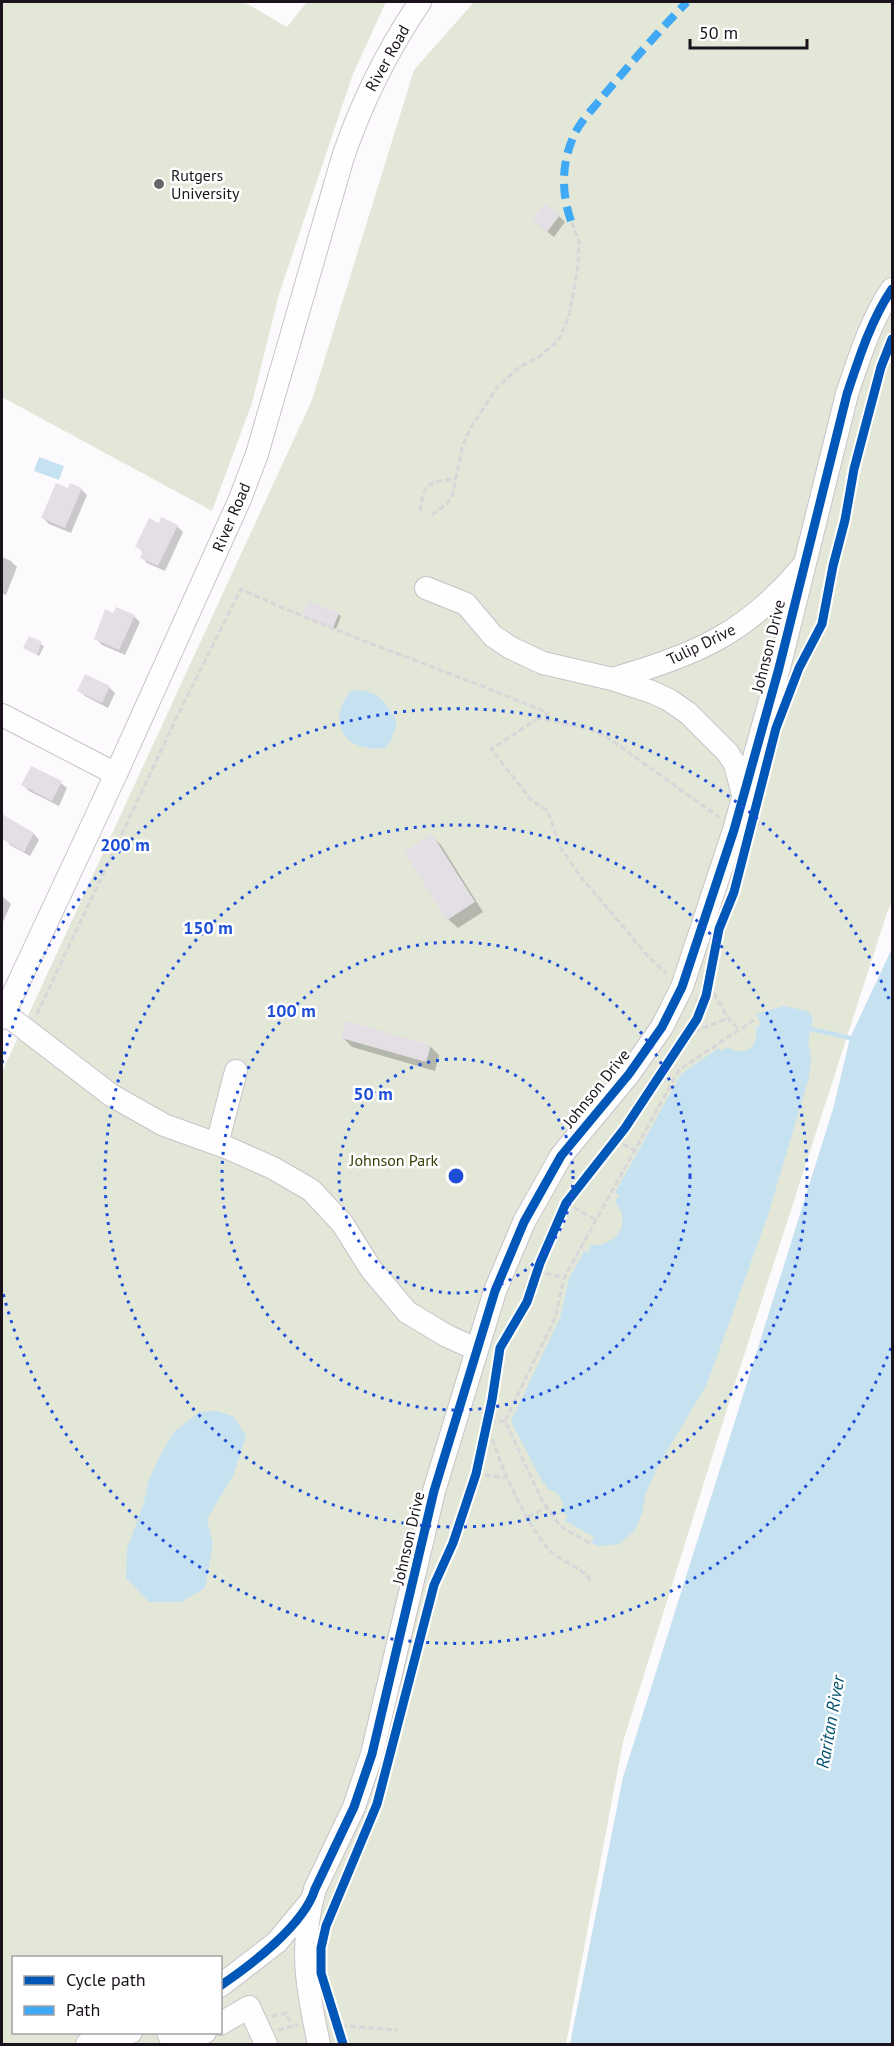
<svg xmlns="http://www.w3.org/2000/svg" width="894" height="2046" viewBox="0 0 894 2046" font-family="'PT Sans',sans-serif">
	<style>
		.green { fill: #e2e7d7; fill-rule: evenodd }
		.water { fill: #c6e2f1 }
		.shadow { fill: #0003 }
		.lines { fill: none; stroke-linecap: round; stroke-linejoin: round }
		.stream { stroke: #c6e2f1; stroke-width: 4.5 }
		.building { fill: #e4dee5 }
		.minor-casing { stroke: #c8c2c9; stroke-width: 24 }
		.path { stroke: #d8d6d8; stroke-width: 3; stroke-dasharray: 6 3; stroke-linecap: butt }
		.minor { stroke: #fffeff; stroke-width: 22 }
		.quiet { stroke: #3fa9f5; stroke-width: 8; stroke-dasharray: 15 8; stroke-linecap: butt }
		.cycleway-casing { stroke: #fff; stroke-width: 13 }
		.cycleway { stroke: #0057b8; stroke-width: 9 }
		.ring { fill: none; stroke: #1d4ed8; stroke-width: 3; stroke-dasharray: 3 6 }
		.poi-dot { fill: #6a646b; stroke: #fff; stroke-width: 2 }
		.labels { text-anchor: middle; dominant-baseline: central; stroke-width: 5; stroke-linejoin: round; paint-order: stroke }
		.street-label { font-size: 16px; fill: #1b131c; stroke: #fff }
		.poi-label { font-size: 16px; fill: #1b131c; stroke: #fff; text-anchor: start }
		.park-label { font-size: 16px; fill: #344307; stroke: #fff }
		.water-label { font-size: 18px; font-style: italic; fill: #00526e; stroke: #fff }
		.centre { fill: #1d4ed8; stroke: #fff; stroke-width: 3 }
		.ring-label { font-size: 18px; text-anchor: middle; font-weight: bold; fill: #1d4ed8; stroke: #fff; stroke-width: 5; stroke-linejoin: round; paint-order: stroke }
	</style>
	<rect width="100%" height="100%" fill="#fdfafe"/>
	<path class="green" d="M 2,2 L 244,2 L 287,27 L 307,2 L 386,2 L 353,74 L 279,294 L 252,403 L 212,511 L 2,397 Z
		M 474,2 L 892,2 L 892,901 L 887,913 L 737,1377 L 623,1742 L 566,2044 L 2,2044 L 2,1072 L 312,400 L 414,70 ZM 14,1958 L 220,1958 L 220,2032 L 14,2032 Z"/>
	<path class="water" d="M 39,457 L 64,466 L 59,480 L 34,471 Z
		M 351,690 C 378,690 384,699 397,722 L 391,741 L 385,748 C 345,754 325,722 351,690 Z
		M 892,948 L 892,2044 L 570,2044 L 623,1777 L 833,1109 L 850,1038 Z
		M 784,1006 L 807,1011 L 813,1017 L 808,1042 L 811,1057 L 809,1077 L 768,1215 L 707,1384 L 658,1466 L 646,1492 L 642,1513 L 635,1530 L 619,1544 L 600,1546 L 591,1543 L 594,1537 L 565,1521 L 568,1516 L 563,1512 C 564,1501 559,1491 547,1489 L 546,1483 L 543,1483 L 511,1421 L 560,1318 L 569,1279 L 584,1251 L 588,1252 L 591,1245 C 616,1247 633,1223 615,1202 L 619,1195 L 615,1193 L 681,1074 L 719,1048 L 722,1051 L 727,1047 C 744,1058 760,1047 756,1028 L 761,1024 L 756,1014 Z
		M 216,1411 L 233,1416 L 246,1436 L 233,1476 L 207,1519 L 213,1544 L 205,1588 L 181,1602 L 149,1602 L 126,1578 L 127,1549 L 144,1502 L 148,1482 L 159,1457 L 174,1432 L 199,1412 Z"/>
	<path class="shadow" d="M 559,216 L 565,222 L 554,237 L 540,226 Z
		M 81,489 L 87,495 L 71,533 L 49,524 L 43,518 L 69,490 Z
		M 160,525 L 177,526 L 183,532 L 165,571 L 147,563 L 142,557 L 144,553 L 137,546 Z
		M 2,557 L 11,561 L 17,567 L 6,595 L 3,594 L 2,597 Z
		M 338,614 L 341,616 L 336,629 L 305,615 Z
		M 114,615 L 134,616 L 140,622 L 125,655 L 102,645 L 96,639 Z
		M 30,638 L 44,646 L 39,656 L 25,648 Z
		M 109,687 L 115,693 L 108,708 L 85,696 L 79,690 Z
		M 61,783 L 67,788 L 59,806 L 29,791 L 23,785 Z
		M 6,818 L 34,834 L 39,840 L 30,856 L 10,845 L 2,835 L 2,826 Z
		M 432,836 L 441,845 L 483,912 L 458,928 L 448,919 Z
		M 2,896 L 11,904 L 2,924 Z
		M 343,1038 L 430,1046 L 439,1055 L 435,1071 L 352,1047 Z"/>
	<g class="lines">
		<path class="stream" d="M 811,1029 L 850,1038"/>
	</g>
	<path class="building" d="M 545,204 L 560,215 L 547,232 L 532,220 Z
		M 56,483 L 68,488 L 70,483 L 82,488 L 65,528 L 41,518 Z
		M 161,517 L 178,525 L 158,566 L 140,558 L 143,550 L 135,547 L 149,518 L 159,523 Z
		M 309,601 L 339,613 L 333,628 L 303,616 Z
		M 116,607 L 135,615 L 119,650 L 94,639 L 105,609 L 113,613 Z
		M 29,636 L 42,642 L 37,655 L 23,648 Z
		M 85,674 L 110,686 L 102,703 L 77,691 Z
		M 31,766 L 62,781 L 52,801 L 21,785 Z
		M 2,814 L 34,833 L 24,852 L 2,839 Z
		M 432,834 L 475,902 L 447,920 L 404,852 Z
		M 346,1021 L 431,1045 L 426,1062 L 341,1038 Z"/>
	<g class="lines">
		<g class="minor-casing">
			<path id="minor" d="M 426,588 L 466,604 L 493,636 L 511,648 L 543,663 L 612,679 L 652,692 L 669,700 L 688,713 L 727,752 L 735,764 L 743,795
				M 612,679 C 693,656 746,634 801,568
				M 2,715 L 116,774
				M 4,1013 L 111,1095 L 164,1125 L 228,1148 L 273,1168 L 311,1190 L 342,1223 L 371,1269 L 407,1312 L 447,1336 L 476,1349
				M 2,1018 L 116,774 L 240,499 L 257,454 L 343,157 C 362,101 387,51 420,2
				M 217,1144 L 236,1071
				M 220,1986 L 277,1942 L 311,1901
				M 220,2024 L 249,2007 L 266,2044
				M 168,2032 L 173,2044
				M 87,2044 L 131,2032
				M 184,2044 L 205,2032
				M 319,2044 C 307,1990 299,1944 315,1889 L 354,1807 L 372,1754 L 434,1491 L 495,1291 L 524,1222 L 561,1156 L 629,1074 L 662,1027 L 682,987 L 734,830 L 779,668 L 847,394 C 859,358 871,320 892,289"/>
		</g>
		<path class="path" d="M 420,511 C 424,482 428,482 456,479
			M 432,515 L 448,503 L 453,493 L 462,448 L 470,429 L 495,390 L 518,368 L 540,356 L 558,341 L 569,317 L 578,266 L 579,241 L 571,221
			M 539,718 L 491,749 L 532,801 L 548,811 L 560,847 L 581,877 L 647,955 L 667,974
			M 708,987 L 712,990 L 728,1018 L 739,1030
			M 695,999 L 702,1005
			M 37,1014 L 175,721 L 241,589 C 342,636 447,670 548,713 L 539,718 L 589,729 L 607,737 L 719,817
			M 686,1035 L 728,1018
			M 615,1140 L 634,1150
			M 566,1203 L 596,1220
			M 537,1271 L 564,1278
			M 505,1421 L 487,1422 C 498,1460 521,1515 545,1545 C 555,1558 574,1565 587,1575 L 591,1582
			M 476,1474 L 507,1478
			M 528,1517 L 547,1507
			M 589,1543 L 560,1526 L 541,1498 L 505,1421 L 555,1318 L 564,1278 L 679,1070 L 754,1020
			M 272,2016 L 286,2013 L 292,2026
			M 332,2025 L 398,2030
			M 278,2030 L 298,2025"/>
		<use href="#minor" class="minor"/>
		<path class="quiet" d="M 571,221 C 562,195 561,167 572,140 C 578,123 593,109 604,95 C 631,63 658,32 687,2"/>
		<g class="cycleway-casing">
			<path id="cycleway" d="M 220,1986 C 251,1965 304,1925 315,1889 L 354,1807 L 372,1754 L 434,1491 L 495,1291 L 524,1222 L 561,1156 L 629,1074 L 662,1027 L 682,987 L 734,830 L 779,668 L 847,394 C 859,358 871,320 892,289
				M 343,2044 L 321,1973 L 321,1948 L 326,1926 L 377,1804 L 434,1585 L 453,1543 L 476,1474 L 492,1400 L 500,1348 L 527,1302 L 540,1263 L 566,1203 L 625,1128 L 697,1019 L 706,996 L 719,929 L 734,892 L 776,728 L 799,668 L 822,624 L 833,566 L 845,520 L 854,469 L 881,367 L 892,339"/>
		</g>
		<use href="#cycleway" class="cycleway"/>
	</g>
	<g class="ring">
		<circle cx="456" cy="1176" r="117"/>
		<circle cx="456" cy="1176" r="234"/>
		<circle cx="456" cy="1176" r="351"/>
		<path d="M891 1348A468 468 0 0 1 2 1289M2 1063A468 468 0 0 1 891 1004"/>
	</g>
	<circle class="poi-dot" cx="159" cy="184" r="6"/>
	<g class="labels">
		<g class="street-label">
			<text transform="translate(387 58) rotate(-61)">River Road</text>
			<text transform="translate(231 517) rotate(-67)">River Road</text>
			<text transform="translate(701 644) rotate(-26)">Tulip Drive</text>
			<text transform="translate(768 646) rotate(-76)">Johnson Drive</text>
			<text transform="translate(596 1088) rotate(-51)">Johnson Drive</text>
			<text transform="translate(408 1538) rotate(-77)">Johnson Drive</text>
		</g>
		<g class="poi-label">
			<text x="171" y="175">Rutgers<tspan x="171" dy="18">University</tspan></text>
		</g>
		<g class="park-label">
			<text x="394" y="1160">Johnson Park</text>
		</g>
		<g class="water-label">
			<text transform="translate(830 1722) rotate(-80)">Raritan River</text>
		</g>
	</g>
	<circle cx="456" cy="1176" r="9" class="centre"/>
	<g class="ring-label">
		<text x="125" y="851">200 m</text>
		<text x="208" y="934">150 m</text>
		<text x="291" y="1017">100 m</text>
		<text x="373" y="1100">50 m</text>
	</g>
	<rect width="894" height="2046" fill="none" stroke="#1b131c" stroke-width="6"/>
	<rect x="12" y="1956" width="210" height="78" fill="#ffffff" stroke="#a4a1a4" stroke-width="1.5"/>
	<rect x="24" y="1976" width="30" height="9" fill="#0057b8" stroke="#a4a1a4" stroke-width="1.5"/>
	<text x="66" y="1986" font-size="18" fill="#1b131c">Cycle path</text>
	<rect x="24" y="2006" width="30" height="9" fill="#3fa9f5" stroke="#a4a1a4" stroke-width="1.5"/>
	<text x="66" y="2016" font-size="18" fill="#1b131c">Path</text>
	<path d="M690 39v9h117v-9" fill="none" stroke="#1b131c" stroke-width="3"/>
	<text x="699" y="39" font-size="18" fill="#1b131c" stroke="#ffffff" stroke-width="4.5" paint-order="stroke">50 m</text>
</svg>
